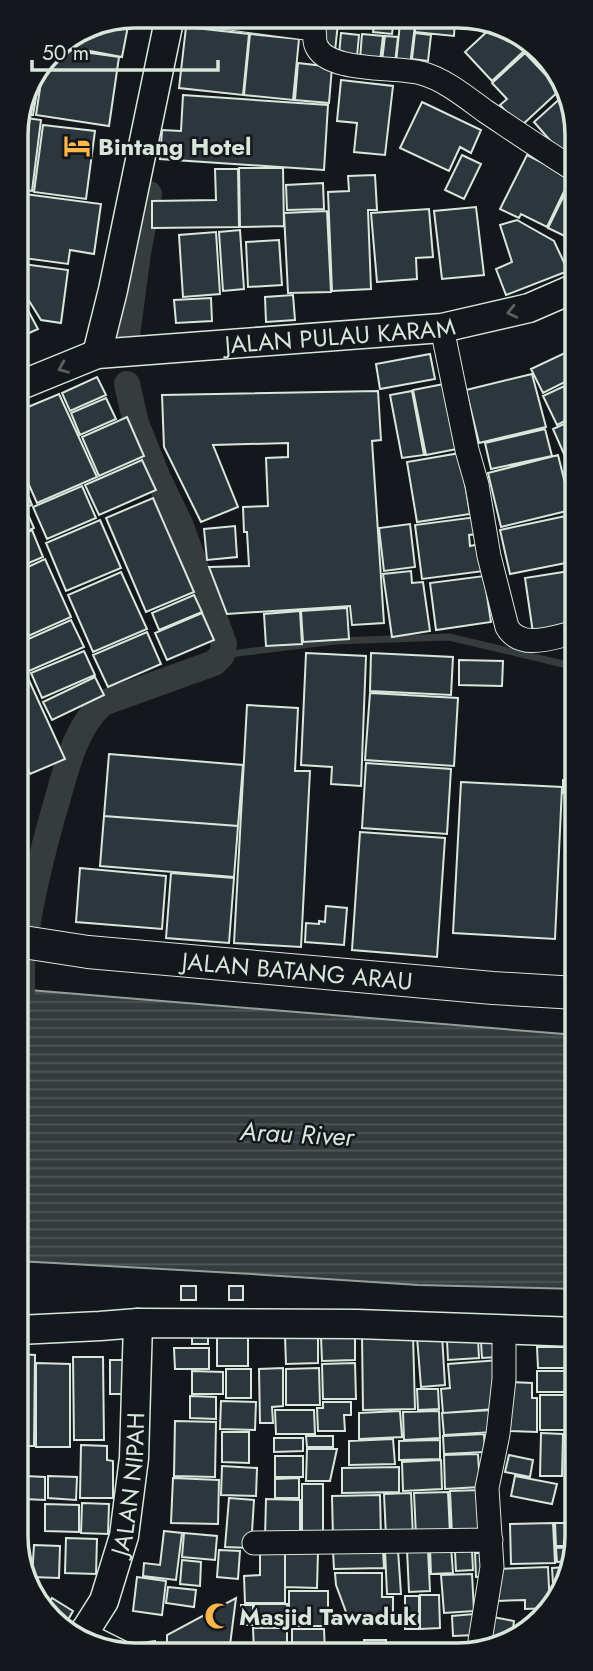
<svg xmlns="http://www.w3.org/2000/svg" width="593" height="1671" viewBox="0 0 593 1671" font-family="Jost,sans-serif">
	<style>
		.water { fill: url(#water-rules); stroke: #939e99; stroke-width: 2 }
		.lines { fill: none; stroke-linecap: round; stroke-linejoin: round }
		.stream { stroke: #363b3e; stroke-width: 7 }
		.canal { stroke: #363b3e; stroke-width: 26 }
		.building { fill: #2c363c; stroke: #d8e6dc; stroke-width: 2 }
		.service-casing { stroke: #d8e6dc; stroke-width: 13 }
		.minor-casing { stroke: #d8e6dc; stroke-width: 25 }
		.tertiary-casing { stroke: #d8e6dc; stroke-width: 31 }
		.secondary-casing { stroke: #d8e6dc; stroke-width: 34 }
		.service { stroke: #14181c; stroke-width: 10 }
		.minor { stroke: #14181c; stroke-width: 23 }
		.tertiary { stroke: #14181c; stroke-width: 28 }
		.secondary { stroke: #14181c; stroke-width: 32 }
		.oneway { stroke: #59605f }
		.labels { text-anchor: middle; dominant-baseline: central; stroke-width: 5; stroke-linejoin: round; paint-order: stroke }
		.poi-label { font-size: 24px; font-weight: bold; fill: #d8e6dc; stroke: #14181c; text-anchor: start }
		.street-label { font-size: 24px; fill: #d8e6dc; stroke: #14181c }
		.water-label { font-size: 26px; font-style: italic; fill: #d8e6dc; stroke: #14181c }
		.rim { fill: none; stroke: #d8e6dc; stroke-width: 3.5 }
	</style>
	<defs>
		<pattern id="water-rules" width="6" height="5" patternUnits="userSpaceOnUse" patternTransform="scale(1.75)"><rect width="6" height="5" fill="#363b3e"/><path d="M0 2.5h6" fill="none" stroke="#525759"/></pattern>
	</defs>
	<rect width="100%" height="100%" fill="#14181c"/>
	<path class="water" d="M 17,989 L 576,1035 L 577,1289 L 418,1285 L 252,1274 L 18,1261 Z"/>
	<g class="lines">
		<path class="stream" d="M 222,655 L 335,641 L 449,637 L 576,667"/>
		<path class="canal" d="M 126,343 L 138,253 L 149,194
			M 27,928 C 33,888 43,850 54,811 C 65,775 73,729 103,703 L 214,663 L 222,655 L 224,644 L 180,524 L 158,478 L 136,423 L 127,384
			M 22,989 L 22,964"/>
	</g>
	<path class="building" d="M 375,17 L 394,18 L 392,34 L 373,32 Z
		M 395,18 L 416,18 L 415,24 L 395,22 Z
		M 416,18 L 455,18 L 454,36 L 415,32 Z
		M 325,22 L 338,23 L 335,51 L 322,50 Z
		M 400,23 L 415,25 L 410,65 L 396,63 Z
		M 114,24 L 128,26 L 122,57 L 58,45 Z
		M 494,25 L 507,32 L 525,50 L 492,81 L 465,52 Z
		M 186,27 L 249,34 L 243,95 L 179,88 Z
		M 341,33 L 359,35 L 357,57 L 339,55 Z
		M 415,33 L 431,35 L 428,61 L 412,59 Z
		M 250,34 L 299,39 L 293,100 L 244,95 Z
		M 362,34 L 383,36 L 380,61 L 360,59 Z
		M 385,36 L 398,37 L 395,63 L 382,61 Z
		M 514,36 L 540,50 L 532,57 L 513,37 Z
		M 55,48 L 119,57 L 109,126 L 36,115 L 44,62 Z
		M 525,53 L 560,90 L 520,127 L 500,105 L 507,99 L 492,83 Z
		M 298,63 L 332,67 L 329,103 L 295,100 Z
		M 39,68 L 41,68 L 33,115 L 20,113 L 28,82 Z
		M 341,80 L 393,86 L 385,155 L 354,152 L 357,123 L 337,121 Z
		M 565,94 L 575,112 L 575,155 L 568,161 L 534,122 Z
		M 183,95 L 328,105 L 324,170 L 160,159 L 162,130 L 181,131 Z
		M 422,102 L 481,130 L 471,153 L 460,147 L 449,171 L 400,148 Z
		M 19,117 L 41,120 L 32,191 L 16,189 L 16,127 Z
		M 43,125 L 95,131 L 86,199 L 34,192 Z
		M 462,155 L 481,164 L 464,199 L 445,190 Z
		M 527,155 L 571,177 L 547,227 L 521,214 L 519,218 L 500,209 Z
		M 239,168 L 283,168 L 284,226 L 240,227 Z
		M 215,169 L 238,169 L 239,227 L 152,228 L 152,201 L 216,200 Z
		M 375,175 L 377,210 L 368,210 L 371,289 L 332,291 L 328,192 L 349,191 L 348,176 Z
		M 323,183 L 324,209 L 287,210 L 286,185 Z
		M 570,183 L 575,185 L 575,241 L 548,228 Z
		M 17,193 L 101,204 L 94,254 L 70,250 L 68,264 L 16,257 Z
		M 476,207 L 484,275 L 442,279 L 434,211 Z
		M 429,209 L 433,257 L 416,258 L 417,279 L 377,282 L 371,213 Z
		M 327,211 L 331,292 L 288,293 L 284,213 Z
		M 517,220 L 554,241 L 568,271 L 506,295 L 496,269 L 512,262 L 500,225 Z
		M 240,230 L 244,289 L 223,291 L 219,232 Z
		M 216,232 L 220,294 L 183,297 L 179,235 Z
		M 279,240 L 282,285 L 248,287 L 246,242 Z
		M 23,264 L 68,270 L 61,323 L 41,320 L 21,288 Z
		M 16,288 L 38,329 L 16,339 Z
		M 293,295 L 295,320 L 266,322 L 265,297 Z
		M 211,298 L 212,321 L 176,323 L 174,300 Z
		M 575,320 L 575,340 L 567,324 Z
		M 569,351 L 575,364 L 575,377 L 543,393 L 531,369 Z
		M 430,354 L 435,379 L 380,389 L 376,364 Z
		M 532,374 L 546,427 L 479,443 L 466,390 Z
		M 97,377 L 106,395 L 70,411 L 62,393 Z
		M 575,381 L 575,416 L 557,425 L 543,396 Z
		M 449,383 L 462,448 L 426,455 L 413,390 Z
		M 378,391 L 381,440 L 372,441 L 384,623 L 352,625 L 350,606 L 227,614 L 209,567 L 249,566 L 247,532 L 244,532 L 243,507 L 268,506 L 266,458 L 288,457 L 288,443 L 213,445 L 238,507 L 201,522 L 164,447 L 162,395 Z
		M 412,391 L 424,455 L 402,458 L 390,395 Z
		M 59,394 L 97,477 L 37,503 L 17,458 L 16,412 Z
		M 106,398 L 116,419 L 80,435 L 71,413 Z
		M 127,417 L 144,456 L 99,476 L 82,437 Z
		M 575,419 L 575,457 L 567,461 L 553,429 Z
		M 545,429 L 552,456 L 491,469 L 485,443 Z
		M 460,453 L 470,514 L 417,522 L 407,462 Z
		M 558,455 L 565,483 L 569,482 L 575,509 L 501,527 L 488,473 Z
		M 142,460 L 156,490 L 99,515 L 85,485 Z
		M 17,468 L 32,505 L 17,511 Z
		M 82,486 L 96,518 L 47,539 L 33,507 Z
		M 153,498 L 194,592 L 146,612 L 106,518 Z
		M 26,510 L 34,528 L 17,536 L 17,514 Z
		M 575,514 L 576,561 L 510,574 L 500,530 Z
		M 476,517 L 478,534 L 469,535 L 470,546 L 480,544 L 484,571 L 422,579 L 415,525 Z
		M 100,520 L 121,568 L 66,591 L 46,543 Z
		M 410,524 L 415,567 L 384,571 L 379,528 Z
		M 235,526 L 237,557 L 207,560 L 204,529 Z
		M 32,530 L 43,557 L 17,568 L 17,537 Z
		M 45,559 L 71,617 L 17,641 L 17,572 Z
		M 576,570 L 576,626 L 533,633 L 525,578 Z
		M 411,571 L 412,583 L 423,582 L 430,631 L 392,637 L 383,574 Z
		M 121,572 L 147,629 L 93,652 L 68,595 Z
		M 484,576 L 491,622 L 436,630 L 430,583 Z
		M 194,595 L 202,612 L 159,630 L 152,613 Z
		M 347,608 L 349,639 L 303,642 L 301,611 Z
		M 300,611 L 302,644 L 266,646 L 264,614 Z
		M 202,613 L 214,640 L 167,660 L 155,633 Z
		M 71,620 L 84,647 L 29,671 L 17,644 Z
		M 147,632 L 161,664 L 108,687 L 93,655 Z
		M 84,651 L 95,675 L 42,698 L 31,673 Z
		M 306,653 L 366,656 L 361,786 L 331,784 L 332,767 L 301,765 Z
		M 371,653 L 453,657 L 451,695 L 370,691 Z
		M 17,654 L 65,759 L 30,774 L 17,744 Z
		M 459,660 L 503,661 L 502,686 L 459,685 Z
		M 95,677 L 104,695 L 52,720 L 43,702 Z
		M 370,693 L 458,698 L 454,766 L 365,760 Z
		M 247,705 L 298,708 L 295,771 L 310,771 L 301,947 L 234,943 Z
		M 109,754 L 243,765 L 238,826 L 104,816 Z
		M 366,763 L 451,769 L 447,834 L 362,828 Z
		M 563,780 L 576,780 L 576,794 L 563,793 Z
		M 461,782 L 562,787 L 555,939 L 453,933 Z
		M 104,816 L 238,826 L 234,877 L 100,866 Z
		M 360,832 L 445,838 L 437,957 L 352,950 Z
		M 80,868 L 166,876 L 162,929 L 76,922 Z
		M 171,873 L 234,878 L 229,943 L 166,938 Z
		M 326,906 L 347,908 L 344,945 L 305,942 L 306,923 L 319,924 L 319,921 L 325,922 Z
		M 181,1286 L 196,1286 L 196,1300 L 181,1300 Z
		M 229,1286 L 243,1286 L 243,1300 L 229,1300 Z
		M 192,1332 L 208,1332 L 208,1344 L 192,1344 Z
		M 413,1334 L 415,1409 L 363,1410 L 362,1335 Z
		M 318,1335 L 318,1363 L 286,1364 L 285,1336 Z
		M 442,1335 L 445,1385 L 421,1387 L 417,1337 Z
		M 355,1336 L 355,1360 L 322,1361 L 321,1337 Z
		M 217,1338 L 248,1338 L 248,1366 L 217,1366 Z
		M 478,1339 L 479,1358 L 448,1360 L 447,1341 Z
		M 497,1340 L 498,1357 L 482,1358 L 481,1342 Z
		M 537,1347 L 569,1347 L 569,1368 L 538,1368 Z
		M 174,1348 L 209,1348 L 209,1369 L 175,1369 Z
		M 573,1349 L 577,1349 L 577,1424 L 572,1424 Z
		M 18,1354 L 35,1355 L 34,1446 L 18,1446 Z
		M 73,1357 L 103,1357 L 104,1440 L 74,1440 Z
		M 110,1360 L 126,1360 L 126,1394 L 110,1394 Z
		M 499,1360 L 495,1409 L 443,1413 L 441,1389 L 450,1388 L 448,1364 Z
		M 36,1363 L 70,1364 L 70,1447 L 36,1447 Z
		M 355,1363 L 356,1399 L 323,1399 L 322,1364 Z
		M 283,1368 L 283,1406 L 272,1407 L 273,1423 L 260,1423 L 259,1369 Z
		M 319,1368 L 320,1405 L 286,1405 L 286,1369 Z
		M 226,1369 L 251,1369 L 251,1398 L 226,1398 Z
		M 192,1371 L 223,1372 L 223,1394 L 192,1394 Z
		M 537,1371 L 569,1371 L 570,1392 L 537,1392 Z
		M 511,1382 L 532,1383 L 532,1398 L 537,1398 L 537,1432 L 510,1431 Z
		M 417,1389 L 438,1389 L 439,1409 L 418,1410 Z
		M 540,1395 L 570,1395 L 570,1430 L 540,1430 Z
		M 190,1396 L 216,1397 L 216,1419 L 190,1418 Z
		M 221,1401 L 256,1402 L 255,1430 L 220,1429 Z
		M 323,1402 L 351,1402 L 351,1415 L 344,1415 L 345,1431 L 318,1431 L 317,1408 L 323,1408 Z
		M 275,1410 L 314,1410 L 315,1434 L 276,1434 Z
		M 492,1410 L 494,1432 L 444,1435 L 442,1413 Z
		M 400,1411 L 402,1437 L 359,1439 L 359,1413 Z
		M 439,1411 L 440,1438 L 404,1440 L 403,1412 Z
		M 175,1421 L 216,1422 L 215,1477 L 174,1476 Z
		M 222,1432 L 249,1432 L 249,1463 L 222,1462 Z
		M 541,1433 L 563,1434 L 562,1476 L 540,1476 Z
		M 484,1434 L 485,1452 L 444,1454 L 443,1436 Z
		M 306,1436 L 333,1436 L 333,1447 L 307,1447 Z
		M 274,1438 L 303,1438 L 303,1451 L 274,1452 Z
		M 393,1439 L 395,1464 L 349,1465 L 349,1441 Z
		M 440,1440 L 440,1459 L 399,1460 L 399,1441 Z
		M 81,1445 L 107,1446 L 107,1460 L 113,1461 L 113,1498 L 80,1498 Z
		M 307,1449 L 337,1449 L 330,1481 L 306,1481 Z
		M 478,1454 L 480,1487 L 445,1489 L 444,1455 Z
		M 509,1455 L 533,1460 L 530,1477 L 505,1472 Z
		M 275,1456 L 303,1456 L 303,1477 L 275,1477 Z
		M 441,1460 L 442,1489 L 403,1491 L 402,1462 Z
		M 222,1466 L 257,1468 L 256,1496 L 221,1495 Z
		M 399,1467 L 399,1492 L 342,1493 L 342,1468 Z
		M 25,1476 L 45,1477 L 45,1500 L 24,1499 Z
		M 48,1476 L 77,1477 L 76,1500 L 48,1498 Z
		M 515,1476 L 557,1484 L 552,1504 L 511,1496 Z
		M 173,1478 L 219,1480 L 218,1524 L 171,1523 Z
		M 299,1478 L 299,1498 L 275,1498 L 275,1479 Z
		M 302,1484 L 323,1484 L 323,1539 L 302,1539 Z
		M 481,1490 L 483,1534 L 452,1535 L 450,1491 Z
		M 448,1492 L 450,1534 L 416,1536 L 414,1493 Z
		M 411,1493 L 413,1536 L 386,1537 L 384,1494 Z
		M 380,1495 L 381,1538 L 333,1538 L 332,1496 Z
		M 229,1498 L 254,1500 L 251,1548 L 225,1547 Z
		M 266,1499 L 300,1500 L 300,1538 L 265,1538 Z
		M 566,1500 L 577,1500 L 577,1520 L 565,1519 Z
		M 82,1503 L 109,1504 L 108,1534 L 81,1533 Z
		M 45,1504 L 79,1505 L 79,1532 L 45,1531 Z
		M 553,1523 L 555,1563 L 511,1564 L 510,1524 Z
		M 555,1523 L 577,1523 L 576,1546 L 556,1546 Z
		M 164,1531 L 182,1533 L 176,1580 L 143,1576 L 144,1563 L 160,1565 Z
		M 184,1533 L 217,1536 L 215,1560 L 182,1557 Z
		M 66,1538 L 97,1539 L 96,1574 L 65,1573 Z
		M 34,1545 L 60,1546 L 59,1578 L 32,1577 Z
		M 451,1546 L 453,1573 L 431,1574 L 430,1548 Z
		M 575,1547 L 570,1561 L 557,1562 L 556,1548 Z
		M 219,1550 L 240,1551 L 238,1579 L 217,1577 Z
		M 385,1550 L 398,1550 L 401,1594 L 387,1594 Z
		M 407,1550 L 428,1550 L 430,1591 L 409,1592 Z
		M 333,1551 L 383,1551 L 384,1568 L 334,1569 Z
		M 472,1551 L 473,1570 L 456,1571 L 455,1552 Z
		M 285,1552 L 318,1552 L 317,1588 L 285,1587 Z
		M 260,1553 L 285,1553 L 285,1603 L 245,1603 L 244,1576 L 260,1575 Z
		M 475,1553 L 488,1553 L 489,1576 L 476,1577 Z
		M 182,1560 L 201,1562 L 200,1586 L 180,1584 Z
		M 548,1567 L 550,1608 L 525,1609 L 525,1600 L 497,1601 L 495,1569 Z
		M 567,1567 L 554,1600 L 552,1568 Z
		M 335,1573 L 382,1573 L 382,1597 L 393,1597 L 393,1619 L 349,1620 L 336,1585 Z
		M 472,1574 L 474,1611 L 444,1613 L 441,1575 Z
		M 137,1577 L 166,1581 L 162,1615 L 133,1611 Z
		M 168,1587 L 196,1590 L 194,1607 L 166,1603 Z
		M 289,1591 L 328,1591 L 328,1626 L 289,1626 Z
		M 420,1595 L 439,1595 L 440,1628 L 420,1629 Z
		M 405,1596 L 419,1596 L 419,1629 L 405,1629 Z
		M 52,1598 L 73,1611 L 64,1627 L 51,1620 L 45,1610 Z
		M 236,1598 L 229,1653 L 167,1653 L 167,1635 Z
		M 254,1604 L 287,1604 L 287,1625 L 254,1625 Z
		M 241,1605 L 253,1605 L 253,1625 L 241,1625 Z
		M 474,1614 L 476,1635 L 453,1636 L 452,1616 Z
		M 493,1617 L 514,1621 L 513,1629 L 521,1630 L 489,1649 Z
		M 253,1628 L 287,1628 L 287,1653 L 254,1652 Z
		M 292,1629 L 324,1629 L 325,1653 L 292,1653 Z
		M 364,1640 L 386,1640 L 386,1648 L 403,1648 L 403,1653 L 354,1653 L 354,1649 L 364,1649 Z
		M 155,1641 L 157,1653 L 132,1653 L 131,1644 Z
		M 432,1643 L 475,1644 L 475,1653 L 432,1653 Z"/>
	<g class="lines">
		<g class="service-casing">
			<path id="service" d="M 87,1628 L 129,1649 L 129,1653"/>
		</g>
		<g class="minor-casing">
			<path id="minor" d="M 215,16 L 314,29 C 315,34 314,41 316,45 C 326,73 396,66 421,73 C 444,79 466,97 485,111 C 515,131 544,151 575,170
				M 442,328 L 467,450 L 477,485 L 489,556 L 507,627 C 521,651 554,637 576,632
				M 254,1543 L 491,1540
				M 480,1641 L 492,1567 L 487,1488 L 498,1434 L 504,1379 L 504,1329"/>
		</g>
		<g class="tertiary-casing">
			<g id="tertiary">
				<path d="M 97,354 L 113,290 L 170,16"/>
				<path id="s1" d="M 16,387 L 97,354 L 442,328 L 529,308 L 575,288"/>
				<path d="M 18,1330 L 100,1326 L 138,1323 L 357,1324 L 577,1332"/>
				<path id="s2" d="M 80,1636 L 87,1628 L 104,1601 L 124,1536 L 134,1458 L 138,1323"/>
			</g>
		</g>
		<g class="secondary-casing">
			<g id="secondary">
				<path id="s3" d="M 17,941 L 88,952 L 493,988 L 576,993"/>
			</g>
		</g>
		<use href="#service" class="service"/>
		<use href="#minor" class="minor"/>
		<use href="#tertiary" class="tertiary"/>
		<use href="#secondary" class="secondary"/>
	</g>
	<defs><path id="oneway-chevron" d="M-2-3.5L2.5 0L-2 3.5" fill="none" stroke-width="1.6" stroke-linecap="round" stroke-linejoin="round" transform="scale(1.75)"/></defs>
	<g class="oneway">
		<use href="#oneway-chevron" transform="translate(512 312) rotate(167)"/>
		<use href="#oneway-chevron" transform="translate(63 368) rotate(157)"/>
	</g>
	<defs>
		<g id="hotel-bare" transform="scale(2.1)"><path d="M-6-4.5h1.5V1H6V5H4.5V3h-9V5H-6ZM-4 0a1.8 1.8 0 1 1 3.6 0ZM.5 0V-2.5h3Q6-2.5 6 0Z" fill="#ffb74d" stroke="#14181c" stroke-width="2.5" paint-order="stroke"/></g>
		<g id="mosque-bare" transform="scale(2.1)"><path d="M3.5-4.9A6 6 0 1 0 3.5 4.9A5 5 0 1 1 3.5-4.9Z" fill="#ffb74d" stroke="#14181c" stroke-width="2.5" paint-order="stroke"/></g>
	</defs>
	<g fill-rule="evenodd">
		<use href="#hotel-bare" x="77" y="146"/>
		<use href="#mosque-bare" x="218" y="1616"/>
	</g>
	<g class="labels">
		<g class="poi-label">
			<text x="98" y="146">Bintang Hotel</text>
			<text x="239" y="1616">Masjid Tawaduk</text>
		</g>
		<g class="street-label">
			<text stroke="none"><textPath href="#s1" startOffset="331">JALAN PULAU KARAM</textPath></text>
			<text stroke="none"><textPath href="#s3" startOffset="282">JALAN BATANG ARAU</textPath></text>
			<text stroke="none"><textPath href="#s2" startOffset="163">JALAN NIPAH</textPath></text>
		</g>
		<g class="water-label">
			<text transform="translate(297 1134) rotate(3)">Arau River</text>
		</g>
	</g>
	<path d="M0 0H593V1671H0ZM135 28H458A107 107 0 0 1 565 135V1536A107 107 0 0 1 458 1643H135A107 107 0 0 1 28 1536V135A107 107 0 0 1 135 28Z" fill="#14181c" fill-rule="evenodd"/>
	<path class="rim" d="M135 28H458A107 107 0 0 1 565 135V1536A107 107 0 0 1 458 1643H135A107 107 0 0 1 28 1536V135A107 107 0 0 1 135 28Z"/>
	<path d="M32 60v10h186v-10" fill="none" stroke="#d8e6dc" stroke-width="3.5"/>
	<text x="42" y="60" font-size="21" fill="#d8e6dc" stroke="#14181c" stroke-width="5" paint-order="stroke">50 m</text>
</svg>
